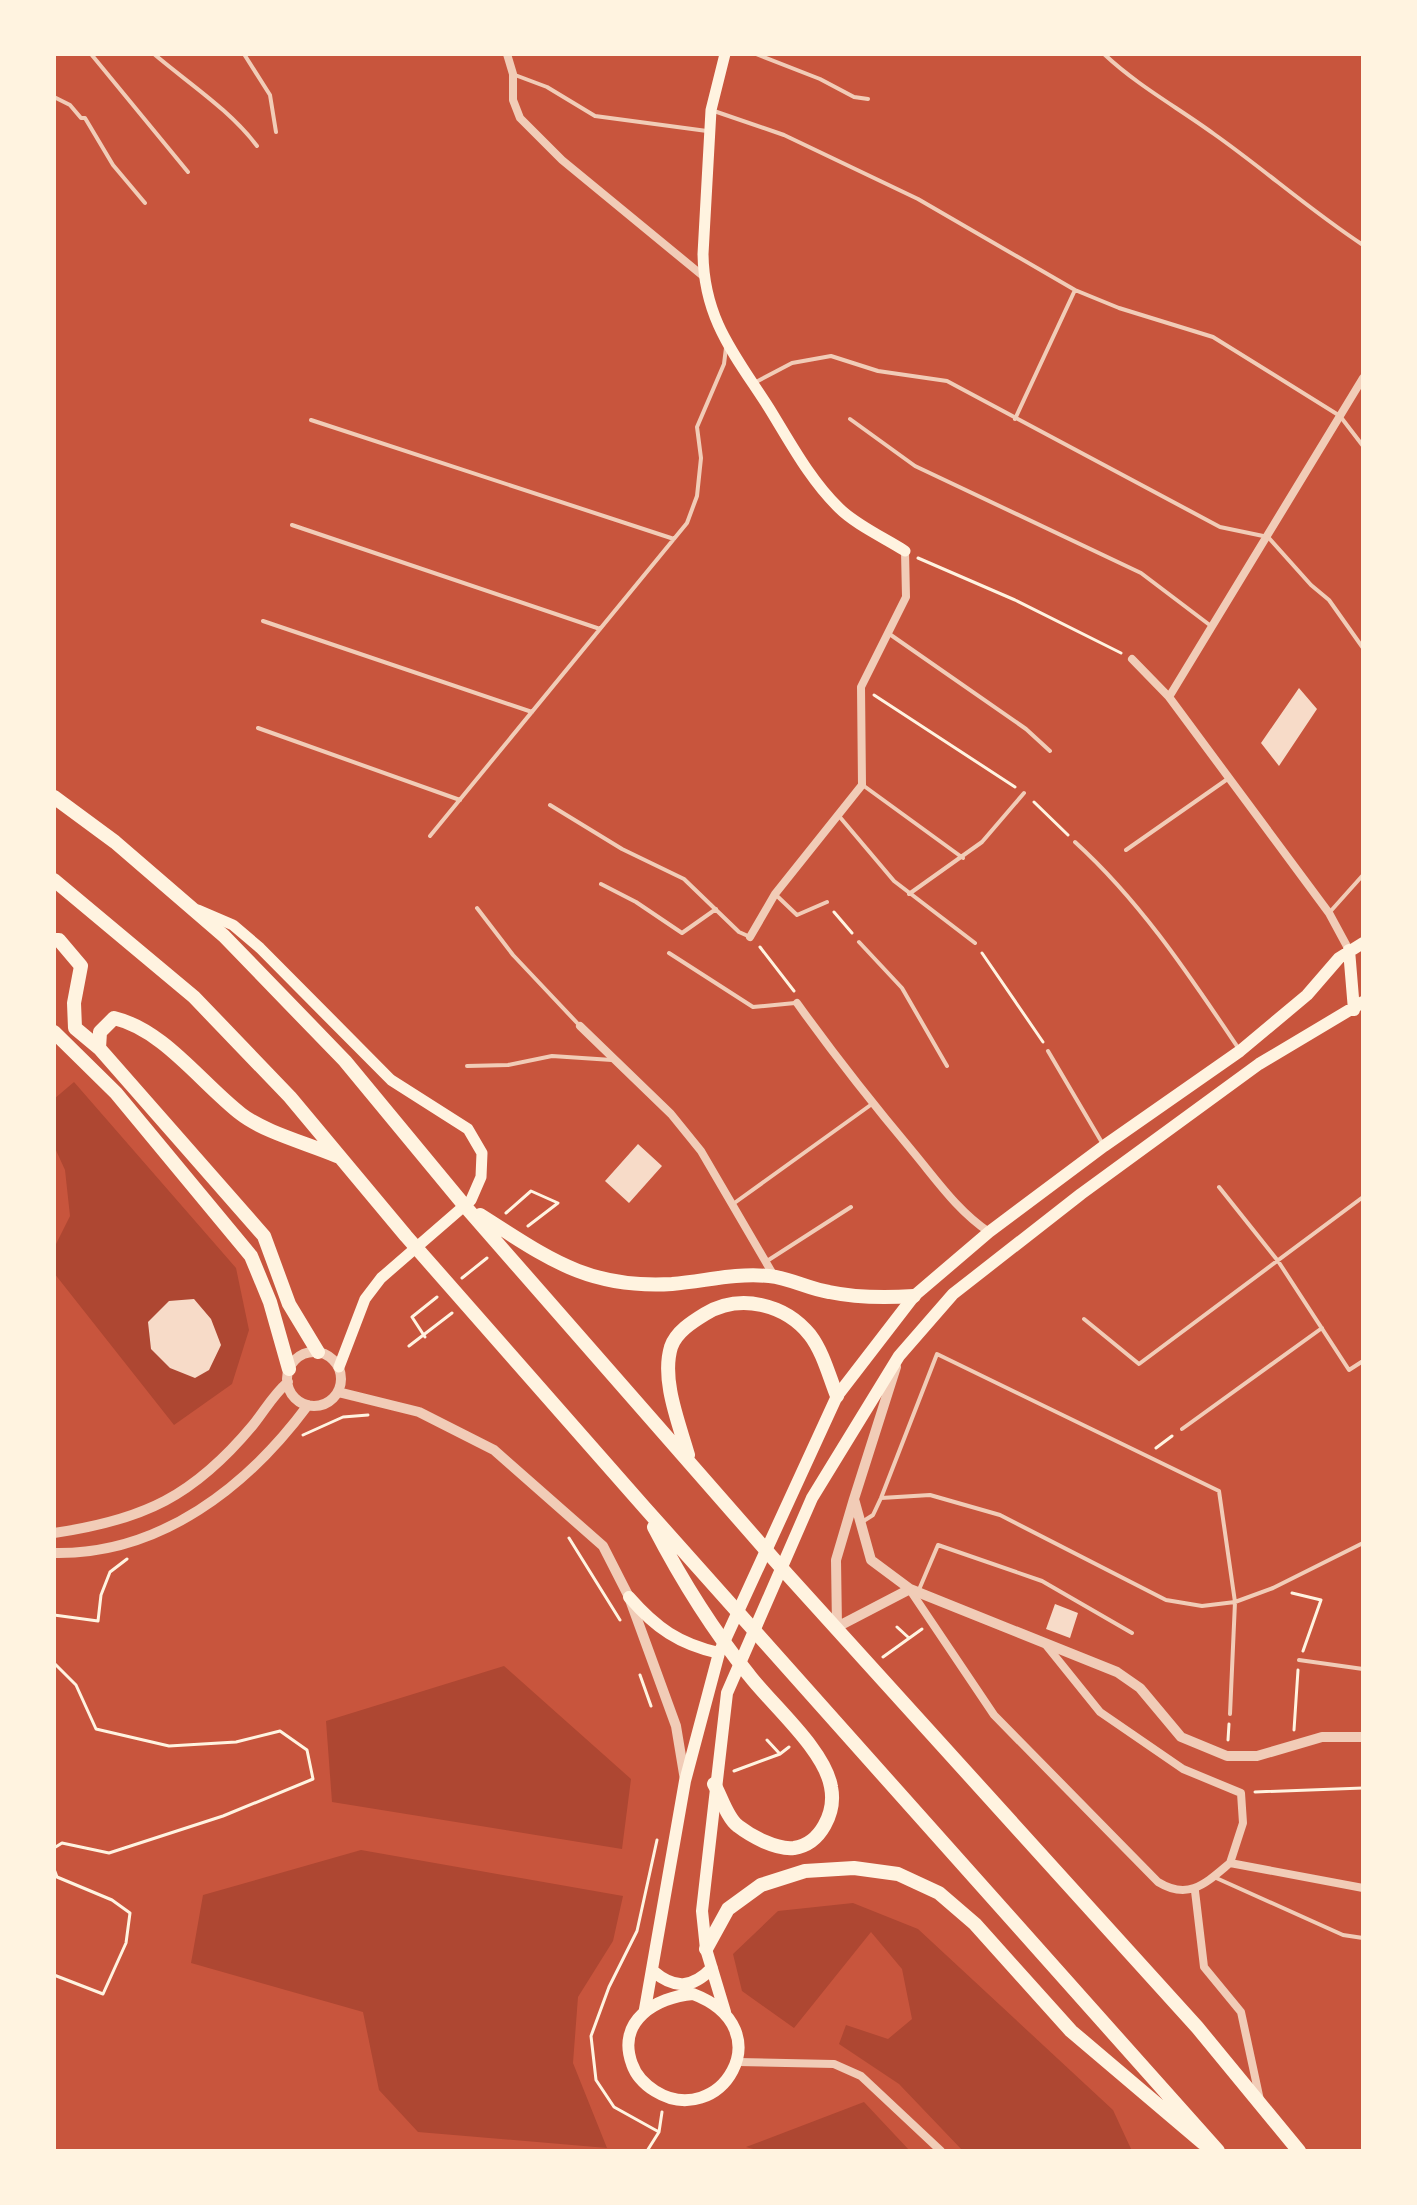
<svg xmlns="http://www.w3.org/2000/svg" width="1417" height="2205" viewBox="0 0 1417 2205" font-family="Figtree,sans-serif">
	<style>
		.green { fill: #ae4732 }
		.building { fill: #f7dbc8 }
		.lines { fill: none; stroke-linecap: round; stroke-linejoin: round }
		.path { stroke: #fff3e0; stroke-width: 3 }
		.service { stroke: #f1ccb7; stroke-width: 4 }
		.minor { stroke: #f1ccb7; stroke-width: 8 }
		.tertiary { stroke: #f1ccb7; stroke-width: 10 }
		.secondary { stroke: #fff3e0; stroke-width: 11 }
		.primary { stroke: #fff3e0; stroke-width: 12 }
		.trunk { stroke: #fff3e0; stroke-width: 14 }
	</style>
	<rect width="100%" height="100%" fill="#c8553d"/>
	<path class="green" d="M 74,1082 L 236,1268 L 249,1330 L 232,1384 L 174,1425 L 54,1273 L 54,1248 L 70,1216 L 65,1170 L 54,1146 L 54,1099 Z
		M 504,1666 L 631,1779 L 622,1849 L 332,1802 L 326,1721 Z
		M 361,1850 L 623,1896 L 613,1941 L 578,1997 L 573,2063 L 607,2148 L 418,2132 L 379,2090 L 363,2012 L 191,1963 L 203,1895 Z
		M 853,1903 L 918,1929 L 1113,2110 L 1132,2151 L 963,2151 L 899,2084 L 839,2044 L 846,2025 L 888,2039 L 912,2019 L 902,1969 L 871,1932 L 794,2028 L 742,1991 L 733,1954 L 778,1911 Z
		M 864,2102 L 910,2151 L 761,2151 L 746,2147 Z"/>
	<path class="building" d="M 1299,688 L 1317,709 L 1279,766 L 1261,743 Z
		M 638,1144 L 662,1166 L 629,1203 L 605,1181 Z
		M 194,1299 L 211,1319 L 221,1345 L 209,1370 L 195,1378 L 170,1368 L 151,1349 L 148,1322 L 169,1301 Z
		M 1055,1604 L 1078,1613 L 1070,1638 L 1046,1629 Z"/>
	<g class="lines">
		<path class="path" d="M 918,558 L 1015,600 L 1121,653
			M 874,695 L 1015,787
			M 1034,802 L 1068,835
			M 834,912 L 852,933
			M 760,947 L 794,991
			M 982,953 L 1043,1042
			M 506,1213 L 531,1191 L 558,1203 L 528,1226
			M 462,1278 L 487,1258
			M 425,1337 L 412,1317 L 437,1297
			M 409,1346 L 452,1313
			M 303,1435 L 343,1417 L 368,1415
			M 1156,1448 L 1172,1436
			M 569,1538 L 620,1620
			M 1292,1593 L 1321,1600 L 1303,1651
			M 54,1615 L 98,1621 L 101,1595 L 110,1572 L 127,1559
			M 897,1627 L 909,1638
			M 883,1657 L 922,1629
			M 54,1663 L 76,1685 L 96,1729 L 169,1746 L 236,1742 L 280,1731 L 307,1750 L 313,1779 L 223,1816 L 109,1853 L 62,1843 L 54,1848
			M 640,1675 L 651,1706
			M 1294,1730 L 1298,1670
			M 767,1740 L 780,1754
			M 1228,1740 L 1229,1724
			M 734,1771 L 780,1754 L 789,1747
			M 1255,1792 L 1363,1788
			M 657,1840 L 637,1931 L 609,1987 L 591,2036 L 596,2080 L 614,2107 L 659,2132
			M 54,1869 L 57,1877 L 112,1900 L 130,1913 L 126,1943 L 103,1994 L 54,1975
			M 647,2151 L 659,2132 L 662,2112"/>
		<path class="service" d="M 91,54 L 188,172
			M 154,54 C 188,83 230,110 257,146
			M 244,54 L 270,95 L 276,132
			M 756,54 L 820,79 L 854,97 L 868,99
			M 1104,54 C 1138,86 1177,107 1214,134 C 1265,170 1311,211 1363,245
			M 515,75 L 547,87 L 595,116 L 707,131
			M 54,97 L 70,105 L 81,118 L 85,118 L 113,165 L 145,203
			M 714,111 L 784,135 L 918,199 L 1075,290 L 1119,308 L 1213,337 L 1340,416 L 1363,446
			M 756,382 L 792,363 L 831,356 L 878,371 L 947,381 L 1220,527 L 1268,537 L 1311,585 L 1329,600 L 1363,648
			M 850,419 L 915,466 L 1141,573 L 1211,626
			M 1015,419 L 1075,290
			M 311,420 L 674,539
			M 292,525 L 600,629
			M 263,621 L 532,712
			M 888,633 L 1026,729 L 1050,751
			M 258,728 L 460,800
			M 864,786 L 963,858
			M 550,805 L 622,849 L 684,879 L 739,932 L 748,936
			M 839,816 L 894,881 L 975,943
			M 430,836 L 687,523 L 697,496 L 701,458 L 697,427 L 724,364 L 726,348
			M 1075,842 C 1141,902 1189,975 1239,1049
			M 1126,850 L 1229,778
			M 601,884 L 636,902 L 682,933 L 716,909
			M 775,894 L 797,915 L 827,902
			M 909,894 L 982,842 L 1024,793
			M 477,908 L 513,955 L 580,1026
			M 1329,913 L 1363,875
			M 859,942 L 902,988 L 947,1066
			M 669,953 L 753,1007 L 795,1003
			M 1048,1051 L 1104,1146
			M 467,1066 L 508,1065 L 552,1056 L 612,1060
			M 1219,1187 L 1278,1261 L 1349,1370 L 1363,1361
			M 733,1204 L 872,1104
			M 767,1261 L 851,1207
			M 1084,1319 L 1139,1364 L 1363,1197
			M 1182,1429 L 1322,1328
			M 881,1498 L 930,1495 L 1000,1515 L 1166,1600 L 1202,1606 L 1235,1602 L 1230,1714
			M 862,1522 L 873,1515 L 881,1498 L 937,1354 L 1219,1491 L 1235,1602 L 1273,1588 L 1363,1543
			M 918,1592 L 938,1545 L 1042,1581 L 1132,1633
			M 1299,1660 L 1363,1669
			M 1214,1877 L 1343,1935 L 1363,1938"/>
		<path class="minor" d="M 507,54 L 513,74 L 513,100 L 520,118 L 562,160 L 703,276
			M 1132,659 L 1169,697 L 1329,913 L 1349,950
			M 1169,697 L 1363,378
			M 750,937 L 775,894 L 862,785 L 861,687 L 906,597 L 905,551
			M 797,1003 C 835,1056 872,1103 914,1153 C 938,1182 958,1211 989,1232
			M 580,1026 L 671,1114 L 701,1151 L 774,1276
			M 910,1590 L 994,1715 L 1158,1882 C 1189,1901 1206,1883 1230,1863 L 1363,1888
			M 1046,1645 L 1100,1712 L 1183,1769 L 1241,1793 L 1243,1823 L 1230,1863
			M 1195,1891 L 1204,1967 L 1241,2012 L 1260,2100
			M 738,2062 L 834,2064 L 861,2076 L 941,2151"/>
		<path class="tertiary" d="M287 1379a27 27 0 1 1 54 0a27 27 0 1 1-54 0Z
			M 896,1367 L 854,1499 L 871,1560 L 910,1589
			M 338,1392 L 419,1412 L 494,1450 L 603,1546 L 629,1597 L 676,1726 L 685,1780
			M 854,1499 L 836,1560 L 837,1627 L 910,1589 L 1117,1672 L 1140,1688 L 1181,1737 L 1227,1756 L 1257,1756 L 1322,1737 L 1363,1737
			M 54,1533 C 144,1520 194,1496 253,1425 C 265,1410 273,1395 288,1382
			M 54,1553 C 161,1555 248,1486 308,1405"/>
		<path class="secondary" d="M 725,54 L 711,110 L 703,254 C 704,320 735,355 769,408 C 790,442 810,480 839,508 C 856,525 885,538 905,551
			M 198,910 L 233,925 L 260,948 L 391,1080 L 468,1129 L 482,1153 L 481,1177 L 471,1200 L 381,1278 L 365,1299 L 339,1367"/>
		<path class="primary" d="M 1349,950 L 1354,1010
			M 629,1597 C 656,1628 679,1644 719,1653
			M 653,1971 C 674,1989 692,1989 712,1968
			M 693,1994 C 785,2029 719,2131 655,2091 C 644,2084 636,2076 632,2064 C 616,2021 656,1997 693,1994 Z
			M 645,2009 L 685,1781 L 719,1653 L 837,1396 L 914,1296 L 989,1232 L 1104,1146 L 1240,1051 L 1307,995 L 1339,958 L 1363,943
			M 725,2012 L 706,1949 L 702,1911 L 727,1693 L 812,1498 L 899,1356 L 953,1294 L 1081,1194 L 1259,1064 L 1363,1002"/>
		<path class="trunk" d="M 54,797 L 115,842 L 224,936 L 345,1061 L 464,1205 L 786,1573 L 1197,2027 L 1299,2151
			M 54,880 L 194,997 L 290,1097 L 406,1236 L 645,1508 L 1218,2151
			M 54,940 L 59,940 L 81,966 L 74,1003 L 75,1028 L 99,1048
			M 54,1032 L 116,1093 L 251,1256 L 270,1302 L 289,1369
			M 480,1215 C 548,1258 587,1289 672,1284 C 707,1281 733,1273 769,1276 C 790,1278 809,1289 829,1292 C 858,1298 885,1298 914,1296
			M 318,1352 L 289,1304 L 264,1236 L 99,1048 L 100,1032 L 114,1018 C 164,1030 201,1083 241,1114 C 264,1132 309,1144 337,1156
			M 688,1455 C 679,1423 661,1380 671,1347 C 676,1332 692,1322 705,1314 C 740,1293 785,1304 810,1335 C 823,1352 829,1376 837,1396
			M 654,1527 C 681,1579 712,1629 749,1675 C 772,1705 825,1750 831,1787 C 836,1812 821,1844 794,1848 C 776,1850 751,1836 738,1826 C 727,1818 721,1796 714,1784
			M 706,1949 L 728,1909 L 761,1885 L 805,1871 L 854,1868 L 898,1874 L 939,1893 L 975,1924 L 1071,2031 L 1203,2143"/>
	</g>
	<rect width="1417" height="2205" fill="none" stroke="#fff3e0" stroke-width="112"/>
</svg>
